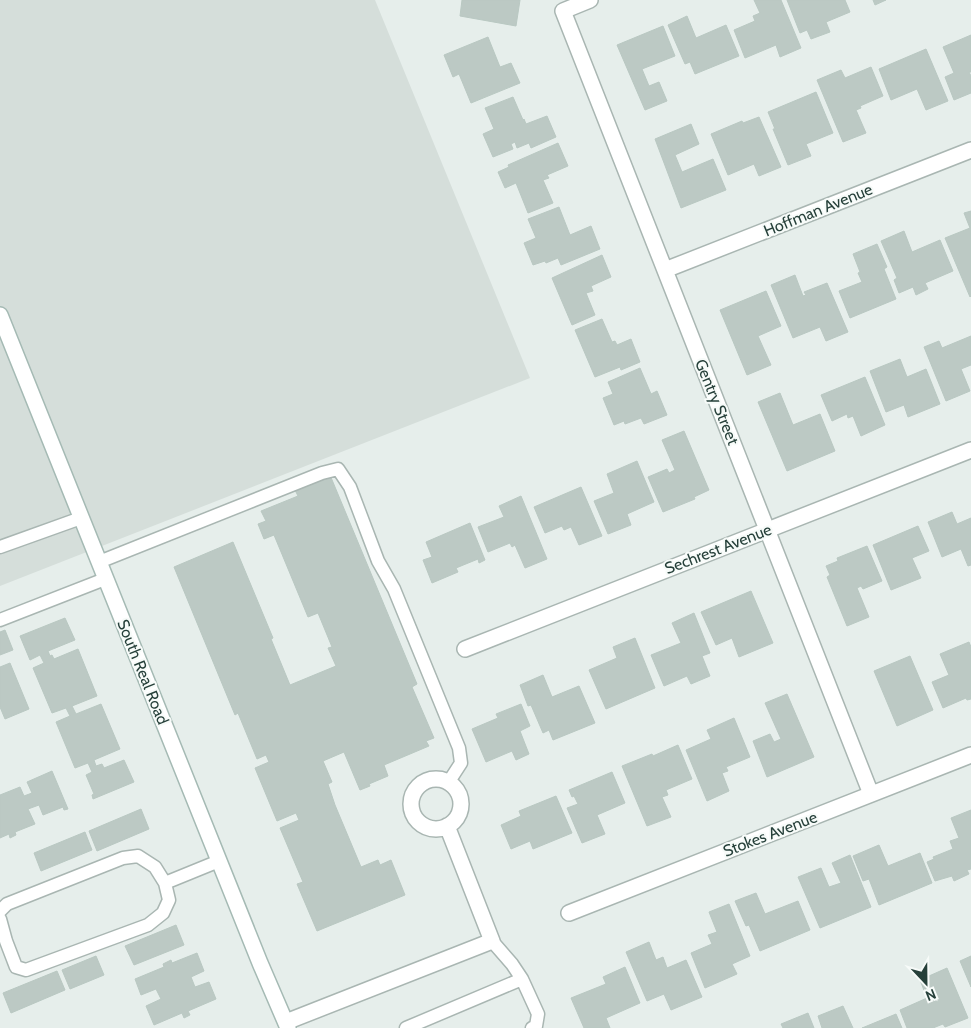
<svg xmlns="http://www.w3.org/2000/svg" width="971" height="1028" viewBox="0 0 971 1028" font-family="Cabin,sans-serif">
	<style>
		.built { fill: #d5deda }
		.building { fill: #bcc9c4; stroke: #b9c8c2 }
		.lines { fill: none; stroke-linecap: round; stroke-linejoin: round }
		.lane-casing { stroke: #a9b6b2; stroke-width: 15 }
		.street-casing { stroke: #a9b6b2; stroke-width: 18 }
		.secondary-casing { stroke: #a5bab4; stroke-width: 18 }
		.lane { stroke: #fff; stroke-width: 12 }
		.street { stroke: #fff; stroke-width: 15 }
		.secondary { stroke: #fff; stroke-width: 15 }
		.labels { text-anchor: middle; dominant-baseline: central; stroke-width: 4; stroke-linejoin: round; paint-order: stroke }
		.street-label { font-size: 16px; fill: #26403a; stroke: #f7fbf9 }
	</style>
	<rect width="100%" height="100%" fill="#e6eeeb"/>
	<path class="built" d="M 0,0 L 375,0 L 530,378 L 0,586 Z"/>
	<path class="building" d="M 462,0 L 520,0 L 516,26 L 460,16 Z
		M 754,0 L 781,0 L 801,48 L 780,57 L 776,45 L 745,58 L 734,30 L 755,21 L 753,16 L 760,13 Z
		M 787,0 L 845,0 L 850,12 L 826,22 L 830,32 L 811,39 L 807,30 L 800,33 Z
		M 873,0 L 886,0 L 875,5 Z
		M 687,16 L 696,38 L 726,25 L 739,56 L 695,74 L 690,62 L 685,64 L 668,25 Z
		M 663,26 L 675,56 L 642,69 L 649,86 L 659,82 L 667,101 L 645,110 L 617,45 Z
		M 971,35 L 971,72 L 969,72 L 971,76 L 971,93 L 954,100 L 945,77 L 954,73 L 943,47 Z
		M 488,37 L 500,67 L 511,63 L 520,83 L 471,103 L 459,74 L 453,77 L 444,55 Z
		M 926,49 L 948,101 L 926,110 L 917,89 L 891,100 L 879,69 Z
		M 871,67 L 883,96 L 860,106 L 861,108 L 856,110 L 866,133 L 843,142 L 817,80 L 841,70 L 845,78 Z
		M 816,92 L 833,133 L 806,144 L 811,156 L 788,165 L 773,129 L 775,129 L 768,112 Z
		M 513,97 L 523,120 L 524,119 L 526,124 L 547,116 L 556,137 L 531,148 L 529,143 L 517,148 L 515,142 L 511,144 L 513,149 L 493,157 L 483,134 L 494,129 L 485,108 Z
		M 759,117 L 781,167 L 759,176 L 754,164 L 728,175 L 711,134 L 742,121 L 743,123 Z
		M 691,124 L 699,144 L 675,155 L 682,172 L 713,159 L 726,190 L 681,208 L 655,139 Z
		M 558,143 L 568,166 L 547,175 L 549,178 L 543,180 L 553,203 L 528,213 L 516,183 L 505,188 L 498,172 L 509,167 L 508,165 Z
		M 559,207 L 570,235 L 591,226 L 600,249 L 561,265 L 558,258 L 546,263 L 545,261 L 533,265 L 524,243 L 536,238 L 528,219 Z
		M 971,211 L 971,296 L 970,297 L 945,238 L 970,228 L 964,213 Z
		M 904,231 L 912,252 L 940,240 L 953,271 L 925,283 L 928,289 L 916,295 L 913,287 L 899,293 L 894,280 L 897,278 L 881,241 Z
		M 877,244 L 887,267 L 884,269 L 896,299 L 850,318 L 839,291 L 862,282 L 858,273 L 860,272 L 853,254 Z
		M 602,255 L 611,277 L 591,286 L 593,291 L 586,293 L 595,315 L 572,325 L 552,278 Z
		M 795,275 L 803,296 L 806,295 L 804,292 L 827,283 L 848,332 L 826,341 L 820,327 L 793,338 L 771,285 Z
		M 766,291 L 781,326 L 758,336 L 771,365 L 747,375 L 720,310 Z
		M 602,319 L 612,342 L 615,341 L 617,345 L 631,339 L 640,362 L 621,370 L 620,367 L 595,377 L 575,330 Z
		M 971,336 L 971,365 L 961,369 L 970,391 L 946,401 L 924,347 L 939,341 L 942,348 Z
		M 900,359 L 907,377 L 926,369 L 940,404 L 908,417 L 904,405 L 886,412 L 870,371 Z
		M 640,368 L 651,394 L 657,391 L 667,415 L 644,424 L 641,418 L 625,424 L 624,421 L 614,425 L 603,398 L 613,394 L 608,382 Z
		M 865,377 L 885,425 L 861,436 L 853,416 L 848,418 L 847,414 L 832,421 L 821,395 Z
		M 780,393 L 793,425 L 820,414 L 835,451 L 787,471 L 758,402 Z
		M 684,431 L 709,490 L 694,497 L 695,499 L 663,512 L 648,477 L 667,469 L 669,473 L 675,470 L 662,440 Z
		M 637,461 L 654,502 L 627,514 L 631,525 L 608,534 L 594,501 L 614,493 L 607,474 Z
		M 330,475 L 417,684 L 412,687 L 434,738 L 426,741 L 429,746 L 384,765 L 388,776 L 369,784 L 370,786 L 360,790 L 344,752 L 323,761 L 332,782 L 328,784 L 335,805 L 361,867 L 378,860 L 380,865 L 391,860 L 405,895 L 317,931 L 297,884 L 303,882 L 280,828 L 299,820 L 296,813 L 277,821 L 255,768 L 269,762 L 266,755 L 257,759 L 238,713 L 235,715 L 174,567 L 233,542 L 273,638 L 271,639 L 290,685 L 336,666 L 328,648 L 332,647 L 318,613 L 308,617 L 274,535 L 264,539 L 258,524 L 266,521 L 261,511 L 298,496 L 295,490 Z
		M 581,487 L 602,536 L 579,545 L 571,527 L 564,530 L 562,526 L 545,533 L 534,507 Z
		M 521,496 L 547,559 L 525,568 L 515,545 L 512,547 L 510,543 L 488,552 L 478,527 L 504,517 L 499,506 Z
		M 952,512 L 957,524 L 971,518 L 971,565 L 968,566 L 961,549 L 942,557 L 928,522 Z
		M 470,523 L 485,560 L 479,563 L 478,559 L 456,568 L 458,572 L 432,583 L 423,560 L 432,557 L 426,542 Z
		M 918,526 L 929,551 L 912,558 L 921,578 L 891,590 L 873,545 Z
		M 867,546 L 882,581 L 863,589 L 861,586 L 857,588 L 869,617 L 847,626 L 827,577 L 830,575 L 826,566 L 838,561 L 837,558 Z
		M 751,591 L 773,643 L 739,657 L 732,638 L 716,645 L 701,612 Z
		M 694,613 L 710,653 L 702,656 L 710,676 L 691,684 L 687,676 L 664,686 L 651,655 L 681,643 L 672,623 Z
		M 65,618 L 75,640 L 48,651 L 50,656 L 52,655 L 54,659 L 78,649 L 97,696 L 72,706 L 76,714 L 101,704 L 120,749 L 94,760 L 96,766 L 102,764 L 104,768 L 124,760 L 134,782 L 93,799 L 92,795 L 94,794 L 86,775 L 92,772 L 88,763 L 75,768 L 56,722 L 70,716 L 66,708 L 52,713 L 33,668 L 44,663 L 40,655 L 30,660 L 20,636 Z
		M 5,630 L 13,650 L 0,655 L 0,632 Z
		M 635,638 L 655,688 L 606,709 L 589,670 L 617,658 L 613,647 Z
		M 969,642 L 971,647 L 971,699 L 967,700 L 966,698 L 943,708 L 932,682 L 949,675 L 940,654 Z
		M 910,656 L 933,710 L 897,726 L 874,671 Z
		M 10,663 L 29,709 L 5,719 L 0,707 L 0,667 Z
		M 543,675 L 552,697 L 579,686 L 595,723 L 553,740 L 549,730 L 543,733 L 531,705 L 528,706 L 520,685 Z
		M 787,694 L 814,757 L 767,777 L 753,741 L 770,734 L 774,742 L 781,739 L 765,703 Z
		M 521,704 L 530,726 L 520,731 L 529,754 L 516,760 L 512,751 L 486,762 L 472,729 L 498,718 L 496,714 Z
		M 734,718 L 750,757 L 726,767 L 728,771 L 722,773 L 729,791 L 707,801 L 686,750 L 711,739 L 707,730 Z
		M 678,745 L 692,779 L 666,790 L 668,795 L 662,797 L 671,817 L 647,826 L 622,766 L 652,754 L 653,756 Z
		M 52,771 L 68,809 L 64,810 L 63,807 L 43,815 L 39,805 L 28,809 L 35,824 L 15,832 L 16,835 L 10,838 L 9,834 L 0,838 L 0,795 L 20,787 L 24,796 L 32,793 L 27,782 Z
		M 612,772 L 625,803 L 597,815 L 605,834 L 582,843 L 567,808 L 578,804 L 574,796 L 572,797 L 569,790 Z
		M 556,796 L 572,833 L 533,849 L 530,841 L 511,849 L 501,825 L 521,816 L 519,811 Z
		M 141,809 L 149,829 L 97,851 L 89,831 Z
		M 971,810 L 971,869 L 967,870 L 969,874 L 954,881 L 952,876 L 935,881 L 927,862 L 934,859 L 933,857 L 953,849 L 950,841 L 959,838 L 951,818 Z
		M 85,832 L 92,850 L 41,871 L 34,853 Z
		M 879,845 L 888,866 L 920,853 L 932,883 L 879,905 L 869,879 L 863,881 L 853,856 Z
		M 850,855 L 871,907 L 820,928 L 798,877 L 821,868 L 829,887 L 841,883 L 832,863 Z
		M 756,893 L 765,914 L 798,901 L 810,930 L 760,951 L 749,925 L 746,926 L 735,901 Z
		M 729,904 L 750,956 L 732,964 L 737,974 L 705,988 L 691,953 L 712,944 L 708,935 L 717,932 L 709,912 Z
		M 176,925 L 184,945 L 134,965 L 125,946 Z
		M 649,942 L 656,960 L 663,957 L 667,968 L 686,960 L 702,997 L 671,1010 L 664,994 L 647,1001 L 626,952 Z
		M 197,953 L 204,971 L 191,977 L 195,987 L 209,982 L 216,999 L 188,1011 L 190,1015 L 184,1018 L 182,1013 L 154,1025 L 146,1006 L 161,999 L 156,989 L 141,995 L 135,979 L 164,967 L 163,964 L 171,960 L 172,963 Z
		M 96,956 L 104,975 L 70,989 L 62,970 Z
		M 971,956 L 971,987 L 960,961 Z
		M 625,967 L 640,1003 L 606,1018 L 610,1028 L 584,1028 L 571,998 L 606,984 L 603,977 Z
		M 947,968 L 968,1018 L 945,1027 L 943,1024 L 933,1028 L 907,1028 L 900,1010 L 927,998 L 920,980 Z
		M 57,971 L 65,990 L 11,1013 L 3,993 Z
		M 843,1006 L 853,1028 L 822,1028 L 818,1016 Z
		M 808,1013 L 814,1028 L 783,1028 L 781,1024 Z
		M 896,1014 L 902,1028 L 862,1028 Z"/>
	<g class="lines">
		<g class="lane-casing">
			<path id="lane" d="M 0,547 L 81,518
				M 99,562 L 322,473 L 338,469 L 350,487 L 378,561 L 394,589 L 459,748 L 461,763 L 448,783
				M 0,620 L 105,579
				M 165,883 L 219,861
				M 0,911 L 7,904 L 123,858 L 138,856 L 155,867 L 165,883 L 169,900 L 163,913 L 148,925 L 26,970 L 16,967 L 6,941 L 0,919
				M 492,941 L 512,964 L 522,979 L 538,1014 L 536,1026 L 532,1028
				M 406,1028 L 522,979"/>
		</g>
		<g class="street-casing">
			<path id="street" d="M 590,0 L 563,11 L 871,794
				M 665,270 L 971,150
				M 465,649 L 971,450
				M411 804a25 25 0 1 1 50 0a25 25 0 1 1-50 0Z
				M 569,913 L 971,755
				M 286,1022 L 492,941 L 447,826"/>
		</g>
		<g class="secondary-casing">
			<path id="secondary" d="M 0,315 L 260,963 L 288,1028"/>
		</g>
		<use href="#lane" class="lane"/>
		<use href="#street" class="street"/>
		<use href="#secondary" class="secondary"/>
	</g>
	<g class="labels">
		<g class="street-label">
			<text transform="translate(818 210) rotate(-22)">Hoffman Avenue</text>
			<text transform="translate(717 402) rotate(68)">Gentry Street</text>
			<text transform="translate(718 549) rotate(-21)">Sechrest Avenue</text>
			<text transform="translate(143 672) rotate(68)">South Real Road</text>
			<text transform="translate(770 834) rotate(-21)">Stokes Avenue</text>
		</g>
	</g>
	<g transform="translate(926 983) rotate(158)" stroke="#f7fbf9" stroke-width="4" paint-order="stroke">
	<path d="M0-4L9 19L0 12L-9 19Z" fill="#26403a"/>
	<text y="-8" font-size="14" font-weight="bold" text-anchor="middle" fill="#26403a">N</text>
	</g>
</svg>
